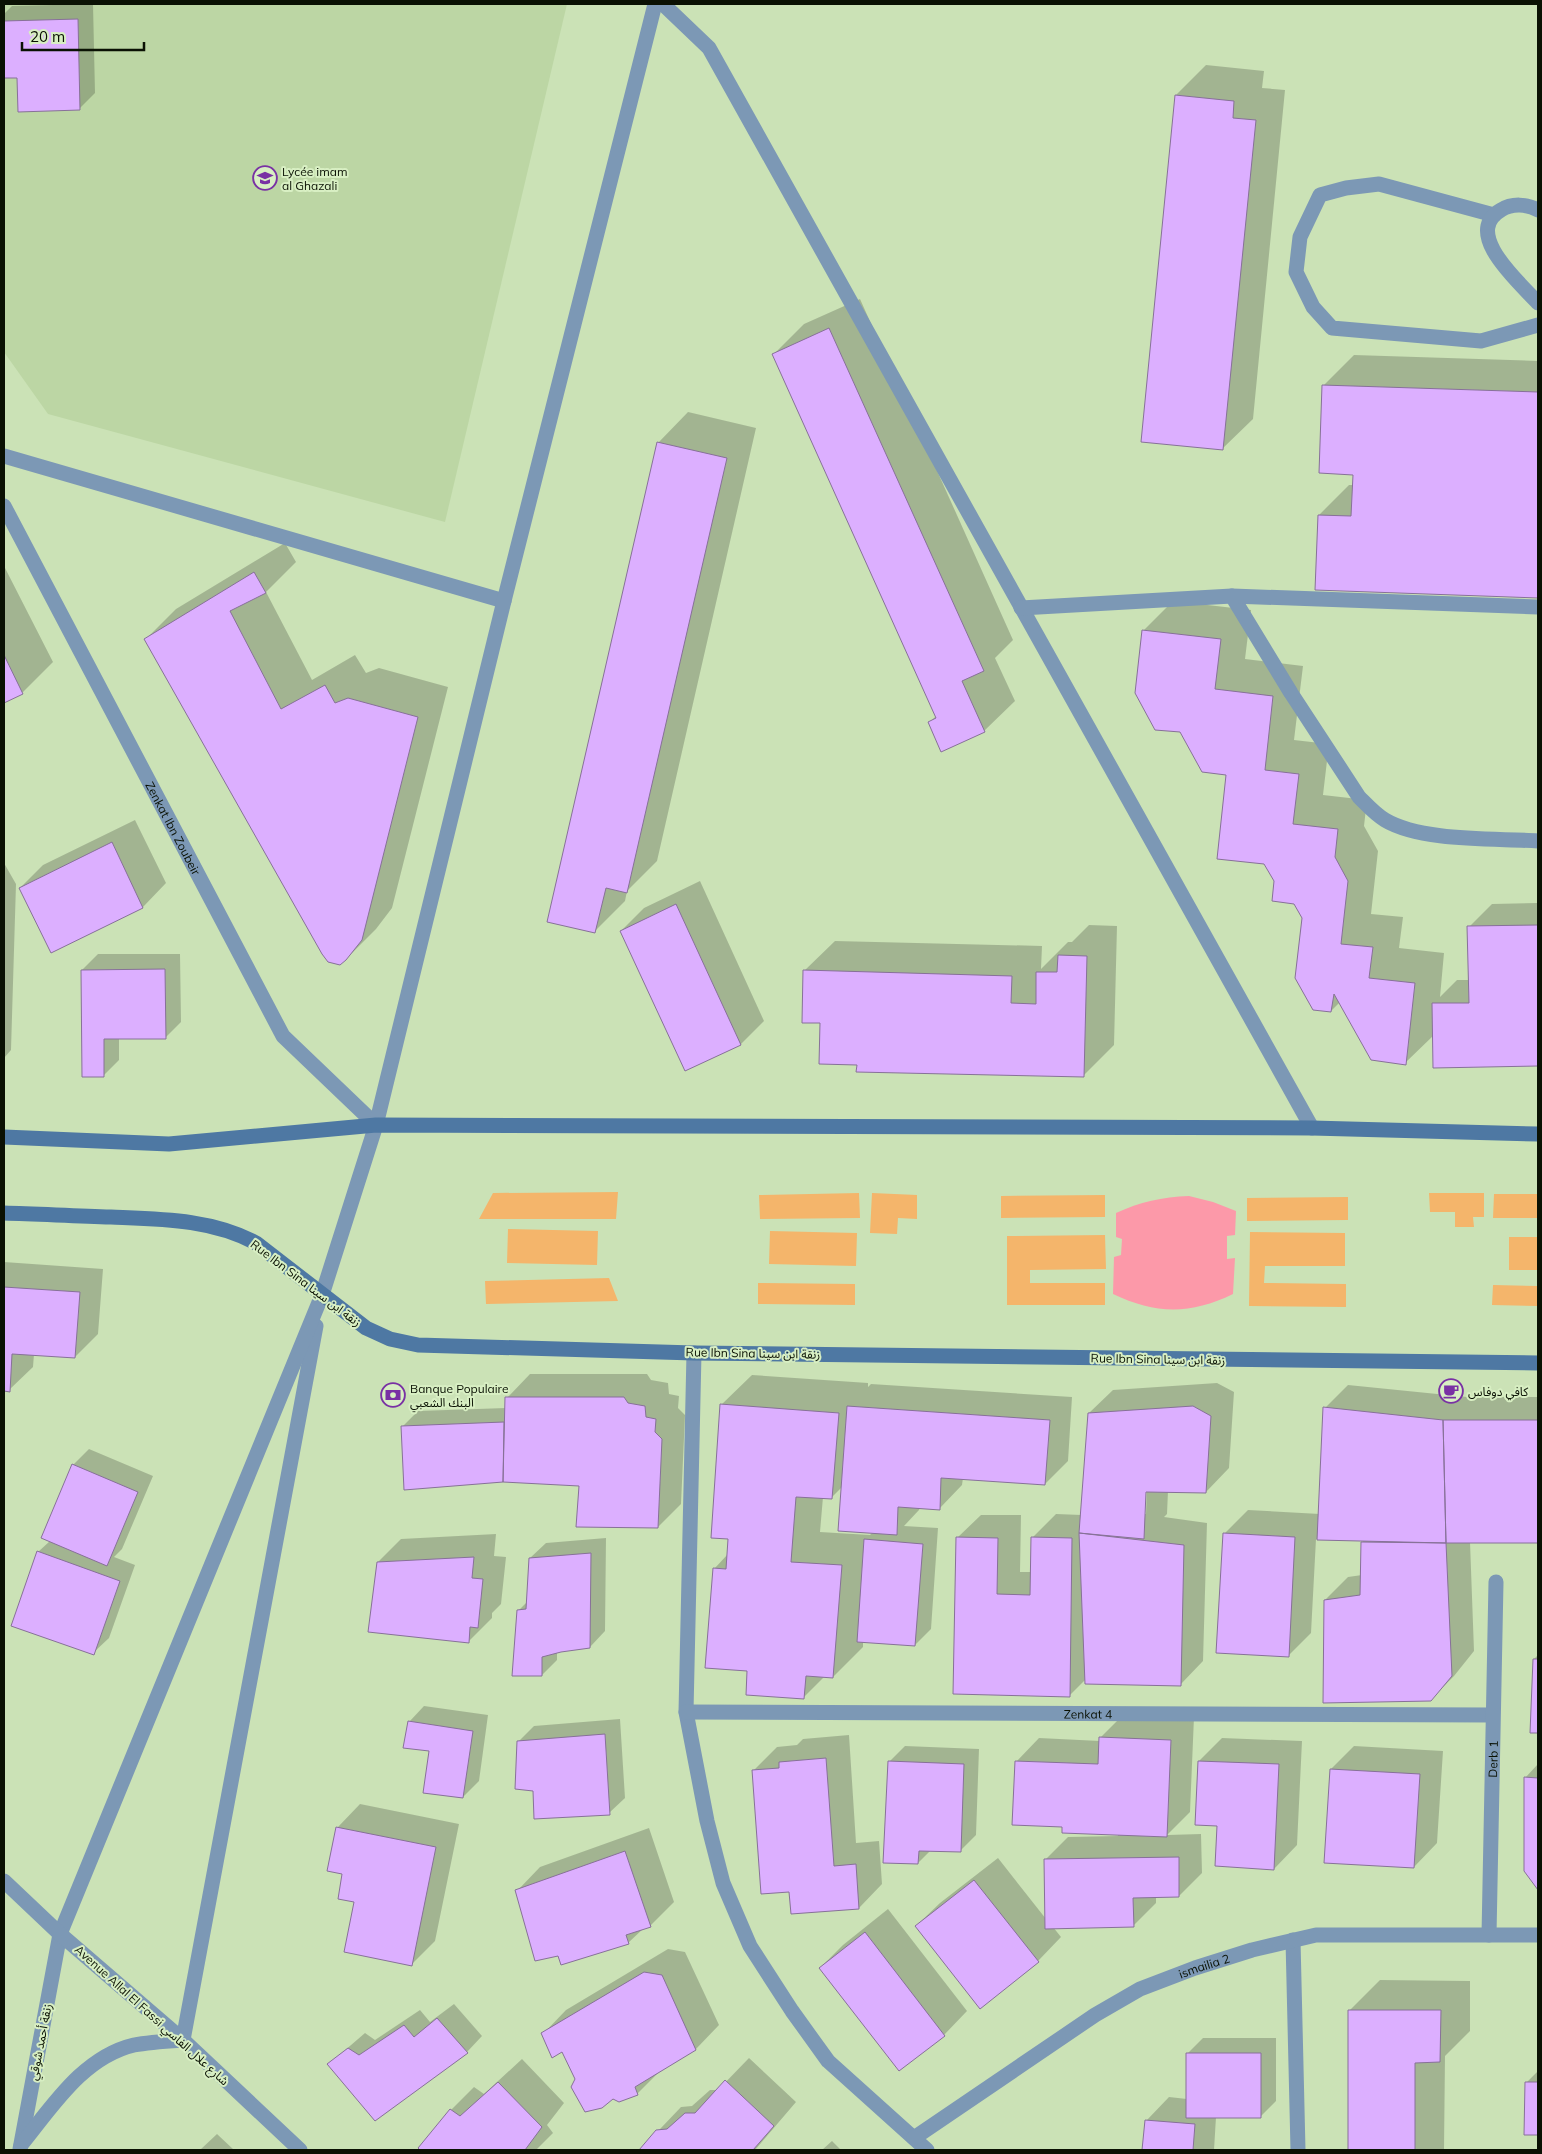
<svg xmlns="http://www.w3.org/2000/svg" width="1542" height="2154" viewBox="0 0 1542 2154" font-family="Mulish,'Noto Sans Arabic',sans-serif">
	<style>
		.built { fill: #bcd6a4 }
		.green { fill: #f4b56b }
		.water { fill: #fc99a9 }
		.shadow { fill: #0003; fill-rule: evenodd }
		.building { fill: #dcafff; stroke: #877198 }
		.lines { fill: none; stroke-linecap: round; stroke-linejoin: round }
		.service { stroke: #7c98b5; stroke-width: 15 }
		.minor { stroke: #7c98b5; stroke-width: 15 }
		.tertiary { stroke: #7c98b5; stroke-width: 15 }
		.secondary { stroke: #4e78a3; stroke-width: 15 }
		.labels { text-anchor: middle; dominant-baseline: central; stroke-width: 4; stroke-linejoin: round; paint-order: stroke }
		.poi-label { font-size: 12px; fill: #0a1103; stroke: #d8efc3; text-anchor: start }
		.street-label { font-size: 12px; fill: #0a1103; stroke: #d8efc3 }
	</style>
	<rect width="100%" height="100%" fill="#cbe2b6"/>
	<path class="built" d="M 4,4 L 567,4 L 445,522 L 48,414 L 4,352 Z"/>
	<path class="green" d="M 618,1192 L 616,1219 L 479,1219 L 493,1193 Z
		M 859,1193 L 860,1218 L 760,1219 L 759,1195 Z
		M 872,1193 L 917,1195 L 917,1219 L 898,1218 L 897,1234 L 870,1233 Z
		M 1429,1193 L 1484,1193 L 1484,1217 L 1473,1217 L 1474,1227 L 1455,1227 L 1455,1212 L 1430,1212 Z
		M 1494,1194 L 1538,1194 L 1538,1218 L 1493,1218 Z
		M 1105,1195 L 1105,1217 L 1001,1218 L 1001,1196 Z
		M 1348,1197 L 1348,1220 L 1247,1221 L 1247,1198 Z
		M 508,1229 L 598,1231 L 597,1265 L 507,1263 Z
		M 770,1231 L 857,1233 L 856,1266 L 769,1264 Z
		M 1250,1232 L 1345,1233 L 1345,1266 L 1265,1266 L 1264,1283 L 1346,1284 L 1346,1307 L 1249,1306 Z
		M 1105,1235 L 1106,1269 L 1030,1270 L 1030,1283 L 1105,1283 L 1105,1305 L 1007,1305 L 1007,1236 Z
		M 1509,1237 L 1538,1237 L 1538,1270 L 1509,1270 Z
		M 609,1278 L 618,1301 L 486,1304 L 485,1281 Z
		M 758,1283 L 855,1284 L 855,1305 L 758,1304 Z
		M 1493,1285 L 1538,1286 L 1538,1306 L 1492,1305 Z"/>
	<path class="water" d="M 1189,1196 L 1213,1202 L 1236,1211 L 1235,1235 L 1227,1236 L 1227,1259 L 1235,1258 L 1233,1294 C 1190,1315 1155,1314 1113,1294 L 1114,1257 L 1121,1255 L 1122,1239 L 1116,1237 L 1116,1213 C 1140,1202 1162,1197 1189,1196 Z"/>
	<path class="shadow" d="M 93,4 L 95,93 L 79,109 L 19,76 L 4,77 L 4,14 L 12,6 Z
		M 1206,65 L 1264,71 L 1262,88 L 1285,90 L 1253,419 L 1222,449 L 1176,95 Z
		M 860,299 L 1013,640 L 995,658 L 1015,701 L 984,731 L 930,722 L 936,716 L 774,354 L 804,324 Z
		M 1354,355 L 1538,361 L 1538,596 L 1317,589 L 1319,515 L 1349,485 L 1353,485 L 1354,473 L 1324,385 Z
		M 688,412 L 756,428 L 657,861 L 627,891 L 625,901 L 594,932 L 658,443 Z
		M 285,543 L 296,562 L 266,592 L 312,680 L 355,655 L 366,673 L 379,668 L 448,687 L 392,908 L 376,929 L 345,960 L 146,639 L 176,609 Z
		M 4,566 L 53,662 L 23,692 L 4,702 Z
		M 1173,601 L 1251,610 L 1245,659 L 1303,666 L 1294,740 L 1329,744 L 1323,795 L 1367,800 L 1364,826 L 1378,851 L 1371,914 L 1403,917 L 1399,948 L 1444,953 L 1440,997 L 1457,980 L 1470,980 L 1469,927 L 1492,904 L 1538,903 L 1538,1065 L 1434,1066 L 1434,1035 L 1405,1063 L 1340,1002 L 1331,1011 L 1303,917 L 1295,903 L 1275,881 L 1228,774 L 1143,631 Z
		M 135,820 L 166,883 L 143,907 L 52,952 L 20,888 L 43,865 Z
		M 4,863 L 16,884 L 11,1050 L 4,1058 Z
		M 700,881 L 764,1021 L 741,1044 L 685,1070 L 621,931 L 644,908 Z
		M 1089,925 L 1117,926 L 1114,1045 L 1084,1075 L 858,1064 L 822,1022 L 804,971 L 835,941 L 1042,946 L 1041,969 L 1068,942 L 1072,942 Z
		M 98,954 L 180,954 L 181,1022 L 165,1038 L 119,1038 L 119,1060 L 104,1075 L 82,970 Z
		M 4,1262 L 103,1269 L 98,1334 L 75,1357 L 34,1354 L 33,1367 L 9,1390 L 4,1390 Z
		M 530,1374 L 647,1374 L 651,1380 L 668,1383 L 669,1394 L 679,1396 L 678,1408 L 685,1415 L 681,1504 L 658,1527 L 580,1485 L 502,1481 L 403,1426 L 418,1411 L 506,1408 L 507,1398 Z
		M 752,1375 L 868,1383 L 868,1387 L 871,1384 L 1072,1397 L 1068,1461 L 1045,1484 L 963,1478 L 962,1485 L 939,1509 L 920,1507 L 919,1510 L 904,1526 L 938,1528 L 931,1629 L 915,1645 L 863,1641 L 863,1647 L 833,1677 L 825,1676 L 803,1698 L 749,1670 L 714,1569 L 728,1554 L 730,1538 L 721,1405 ZM 842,1487 L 873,1532 L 870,1535 L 820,1532 L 823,1497 L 831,1498 Z
		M 1217,1383 L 1234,1392 L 1229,1468 L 1206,1492 L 1168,1491 L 1167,1514 L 1164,1517 L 1207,1523 L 1203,1661 L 1180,1685 L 1086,1679 L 1070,1695 L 955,1693 L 957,1538 L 981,1515 L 1021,1515 L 1020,1572 L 1032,1572 L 1032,1538 L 1056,1514 L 1082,1515 L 1089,1413 L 1113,1390 ZM 1145,1486 L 1147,1486 L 1146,1514 L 1144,1514 Z
		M 1348,1385 L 1467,1397 L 1538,1397 L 1538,1542 L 1470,1542 L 1474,1651 L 1454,1676 L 1430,1700 L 1325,1600 L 1348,1577 L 1362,1575 L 1363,1540 L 1316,1539 L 1311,1633 L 1288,1656 L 1224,1534 L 1248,1510 L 1320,1514 L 1325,1408 Z
		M 89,1449 L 153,1476 L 122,1549 L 114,1557 L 135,1565 L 109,1638 L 93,1653 L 38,1552 L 50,1541 L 73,1465 Z
		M 496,1534 L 494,1556 L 506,1557 L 501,1604 L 492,1613 L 492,1618 L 468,1642 L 378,1562 L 401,1539 Z
		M 606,1538 L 605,1631 L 590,1647 L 557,1651 L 557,1660 L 542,1675 L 518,1611 L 527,1602 L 530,1558 L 546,1543 Z
		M 1538,1655 L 1538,1732 L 1531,1732 L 1534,1659 Z
		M 424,1706 L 488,1715 L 479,1781 L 463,1797 L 409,1722 Z
		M 1124,1714 L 1194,1717 L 1190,1812 L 1167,1835 L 1201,1834 L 1202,1873 L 1179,1896 L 1156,1896 L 1156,1903 L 1133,1926 L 1053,1927 L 1061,1937 L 1038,1961 L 980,2007 L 916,1926 L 940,1903 L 998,1858 L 1046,1919 L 1045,1860 L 1068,1837 L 1118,1836 L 1118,1834 L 1063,1826 L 1016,1762 L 1039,1738 L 1100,1741 L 1101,1737 Z
		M 620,1719 L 625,1798 L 609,1813 L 534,1790 L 518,1742 L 534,1726 Z
		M 849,1735 L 856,1843 L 879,1841 L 882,1884 L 859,1908 L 790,1890 L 754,1770 L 777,1747 L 797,1745 L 803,1739 Z
		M 1222,1738 L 1302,1741 L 1297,1845 L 1274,1869 L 1219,1825 L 1199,1761 Z
		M 905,1746 L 979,1749 L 976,1835 L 960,1851 L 931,1850 L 918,1863 L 889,1762 Z
		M 1354,1746 L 1443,1751 L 1437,1843 L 1414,1867 L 1331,1769 Z
		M 1538,1764 L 1538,1888 L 1525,1778 Z
		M 360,1804 L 459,1824 L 435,1941 L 412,1964 L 356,1901 L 344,1873 L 337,1828 Z
		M 649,1828 L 674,1902 L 651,1925 L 644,1928 L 628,1943 L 559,1954 L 517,1891 L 540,1867 Z
		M 888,1909 L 967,2011 L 944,2035 L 820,1968 L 843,1945 Z
		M 668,1949 L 685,1952 L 719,2025 L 696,2049 L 661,2070 L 637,2094 L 576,2079 L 562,2050 L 543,2034 L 566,2010 Z
		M 1380,1980 L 1470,1981 L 1470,2031 L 1445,2056 L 1444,2150 L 1349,2150 L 1349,2011 Z
		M 454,2004 L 482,2036 L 467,2052 L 329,2064 L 365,2033 L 375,2040 L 420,2010 L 430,2022 Z
		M 1203,2038 L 1276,2038 L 1276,2101 L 1261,2116 L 1216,2117 L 1214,2150 L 1144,2150 L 1146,2121 L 1169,2097 L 1187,2099 L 1187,2054 Z
		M 749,2058 L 796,2102 L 755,2150 L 640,2150 L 681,2107 L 692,2106 L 710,2090 L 718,2090 Z
		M 522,2059 L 564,2103 L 547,2125 L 553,2133 L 536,2150 L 422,2150 L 420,2148 L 451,2110 L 474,2087 L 484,2094 Z
		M 1538,2071 L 1538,2133 L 1526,2134 L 1526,2083 Z
		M 217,2134 L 234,2150 L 200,2150 Z
		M 832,2141 L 841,2150 L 822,2150 Z"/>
	<path class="building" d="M 78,19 L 80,110 L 18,112 L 17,78 L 4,78 L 4,21 Z
		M 1175,95 L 1234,101 L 1233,118 L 1256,120 L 1223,450 L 1141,442 Z
		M 829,328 L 984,671 L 962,681 L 985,732 L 941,752 L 928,722 L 936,718 L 772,354 Z
		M 1322,385 L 1538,392 L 1538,598 L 1315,590 L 1318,515 L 1351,516 L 1353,475 L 1319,473 Z
		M 657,442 L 727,458 L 627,893 L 606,888 L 595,933 L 547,922 Z
		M 254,572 L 266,593 L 230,611 L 281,709 L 325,685 L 335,703 L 348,698 L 418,717 L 362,940 L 346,960 L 340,965 L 328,962 L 322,954 L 144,639 Z
		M 1142,630 L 1221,639 L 1215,689 L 1273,696 L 1265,770 L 1299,774 L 1293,824 L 1338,829 L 1335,857 L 1348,881 L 1341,944 L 1373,947 L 1369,978 L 1415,983 L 1406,1065 L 1371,1060 L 1334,994 L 1331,1012 L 1313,1010 L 1295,978 L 1302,918 L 1294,904 L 1272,901 L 1274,881 L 1264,864 L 1217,859 L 1226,775 L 1202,772 L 1180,732 L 1155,730 L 1135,693 Z
		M 4,655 L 23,694 L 4,703 Z
		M 112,842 L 143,908 L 51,953 L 19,888 Z
		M 676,904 L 741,1045 L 685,1071 L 620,931 Z
		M 1538,925 L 1538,1066 L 1433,1068 L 1432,1003 L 1469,1003 L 1467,926 Z
		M 1058,955 L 1087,956 L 1084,1077 L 856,1072 L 857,1065 L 819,1064 L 820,1023 L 802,1023 L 803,970 L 1012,976 L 1011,1003 L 1036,1004 L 1036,972 L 1057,972 Z
		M 165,969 L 166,1039 L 104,1039 L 104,1077 L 82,1077 L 81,970 Z
		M 4,1287 L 80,1292 L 75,1358 L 12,1354 L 10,1392 L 4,1391 Z
		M 505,1397 L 624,1397 L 628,1403 L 645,1406 L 646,1417 L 656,1419 L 655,1432 L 662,1439 L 658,1528 L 576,1527 L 579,1486 L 503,1482 Z
		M 720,1404 L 839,1413 L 832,1499 L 796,1497 L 791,1562 L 842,1565 L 833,1678 L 806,1676 L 804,1699 L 746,1695 L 747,1671 L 705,1668 L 713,1568 L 726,1569 L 728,1539 L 711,1538 Z
		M 847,1406 L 1050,1420 L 1045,1485 L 941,1478 L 940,1510 L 898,1507 L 897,1535 L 838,1531 Z
		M 1193,1406 L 1211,1416 L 1206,1493 L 1146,1492 L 1144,1539 L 1079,1533 L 1088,1413 Z
		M 1323,1407 L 1443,1420 L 1446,1543 L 1317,1540 Z
		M 1443,1420 L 1538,1420 L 1538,1543 L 1446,1543 Z
		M 504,1422 L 503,1482 L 404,1490 L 401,1426 Z
		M 72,1464 L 138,1492 L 107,1566 L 41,1538 Z
		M 1079,1533 L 1184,1545 L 1181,1686 L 1085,1684 Z
		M 1223,1533 L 1295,1537 L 1289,1657 L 1216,1653 Z
		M 956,1537 L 998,1538 L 997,1594 L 1030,1595 L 1031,1537 L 1072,1538 L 1070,1697 L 953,1694 Z
		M 864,1539 L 923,1544 L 915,1646 L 857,1642 Z
		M 1361,1542 L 1446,1543 L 1452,1676 L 1431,1701 L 1323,1703 L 1324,1600 L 1360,1595 Z
		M 37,1551 L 120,1581 L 94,1655 L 11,1626 Z
		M 591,1553 L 590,1648 L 561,1652 L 542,1657 L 542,1676 L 512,1676 L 517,1610 L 526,1609 L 529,1558 Z
		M 474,1557 L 472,1578 L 483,1579 L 478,1628 L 470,1627 L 469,1643 L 368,1632 L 377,1562 Z
		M 1533,1659 L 1538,1659 L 1538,1733 L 1530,1733 Z
		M 408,1721 L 473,1731 L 463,1798 L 423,1793 L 429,1751 L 403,1748 Z
		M 605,1734 L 610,1815 L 534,1819 L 533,1791 L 515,1789 L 517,1741 Z
		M 1099,1737 L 1171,1740 L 1167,1837 L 1062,1833 L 1062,1827 L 1012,1825 L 1015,1761 L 1098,1764 Z
		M 826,1758 L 834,1866 L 856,1864 L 859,1909 L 791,1914 L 789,1892 L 761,1894 L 752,1770 L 779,1768 L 779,1762 Z
		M 888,1761 L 964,1764 L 961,1852 L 919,1851 L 918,1864 L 883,1863 Z
		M 1198,1761 L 1279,1764 L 1274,1870 L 1215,1866 L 1217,1826 L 1195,1825 Z
		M 1330,1769 L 1420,1774 L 1414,1868 L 1324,1863 Z
		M 1524,1777 L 1538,1778 L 1538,1890 L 1524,1871 Z
		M 336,1827 L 436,1847 L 412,1966 L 344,1952 L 354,1902 L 338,1899 L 342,1874 L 327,1871 Z
		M 625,1851 L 651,1927 L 626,1935 L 629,1944 L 561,1965 L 558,1956 L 535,1961 L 515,1890 Z
		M 1179,1857 L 1179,1897 L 1133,1898 L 1134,1927 L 1045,1929 L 1044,1859 Z
		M 974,1880 L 1039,1962 L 980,2009 L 915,1926 Z
		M 865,1932 L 945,2036 L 899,2071 L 819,1968 Z
		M 644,1972 L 662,1975 L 696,2050 L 635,2087 L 638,2095 L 619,2102 L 613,2099 L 602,2108 L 585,2112 L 571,2087 L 575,2079 L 562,2052 L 552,2058 L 541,2033 Z
		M 1348,2010 L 1441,2010 L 1440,2062 L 1415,2063 L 1415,2150 L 1348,2150 Z
		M 437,2018 L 468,2053 L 375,2121 L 327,2064 L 348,2048 L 359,2055 L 404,2025 L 414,2037 Z
		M 1186,2053 L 1261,2053 L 1261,2118 L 1186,2118 Z
		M 725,2080 L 774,2126 L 753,2150 L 639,2150 L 656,2130 L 667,2129 L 685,2113 L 695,2113 Z
		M 498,2082 L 542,2127 L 525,2150 L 420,2150 L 418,2148 L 450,2109 L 460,2116 Z
		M 1525,2082 L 1538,2082 L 1538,2135 L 1524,2135 Z
		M 1145,2120 L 1195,2124 L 1193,2150 L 1142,2150 Z"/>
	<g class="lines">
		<path class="service" d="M 1494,215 L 1379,184 L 1346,188 L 1320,195 L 1300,237 L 1296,272 L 1313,307 L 1332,328 L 1481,341 L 1538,325"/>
		<g class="minor">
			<path d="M 663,4 L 709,48 L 1312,1128"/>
			<path d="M 1538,210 C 1527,204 1512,203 1501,210 C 1461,233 1521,284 1538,303"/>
			<path d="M 4,456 L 504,601"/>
			<path id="s1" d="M 4,506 L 283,1036 L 376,1125"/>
			<path d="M 1232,596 L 1291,693 L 1359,797 C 1367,805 1375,814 1385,820 C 1422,842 1495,838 1538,841"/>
			<path d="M 1021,608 L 1232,596 L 1538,607"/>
			<path d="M 694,1353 L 686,1712 L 707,1821 L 723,1883 L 750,1946 L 792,2011 L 828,2061 L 927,2150"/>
			<path id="s2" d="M 686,1712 L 1492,1715"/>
			<path id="s3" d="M 1489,1935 L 1496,1582"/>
			<path d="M 1293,1940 L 1298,2150"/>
			<path d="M 183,2040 L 316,1326"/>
			<path id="s4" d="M 914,2138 L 1095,2015 L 1140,1989 L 1195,1968 L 1252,1950 L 1316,1935 L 1538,1935"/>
			<path d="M 20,2149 L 60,1934 L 322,1295 L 376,1125 L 504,601 L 655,4"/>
		</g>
		<path class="tertiary" d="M 4,1881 L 60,1934 L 183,2040 L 300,2150
			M 21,2145 C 52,2107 83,2057 134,2045 C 149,2042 167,2041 183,2040"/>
		<path class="secondary" d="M 4,1137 L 169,1144 L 376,1125 L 1312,1128 L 1538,1134
			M 4,1213 C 39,1214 75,1216 111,1217 C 160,1219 212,1219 256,1243 L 366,1328 L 390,1339 L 418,1345 L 694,1353 L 1538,1363"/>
	</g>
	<defs>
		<g id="university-ring" transform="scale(1.25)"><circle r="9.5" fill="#d8efc3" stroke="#7931a4" stroke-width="1.5"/><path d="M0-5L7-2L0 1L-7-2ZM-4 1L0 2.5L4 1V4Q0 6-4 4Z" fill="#7931a4"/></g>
		<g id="cafe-ring" transform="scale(1.25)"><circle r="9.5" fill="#d8efc3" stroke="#7931a4" stroke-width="1.5"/><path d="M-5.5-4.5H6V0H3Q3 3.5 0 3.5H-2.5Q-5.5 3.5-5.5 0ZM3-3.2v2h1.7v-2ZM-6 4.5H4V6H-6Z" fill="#7931a4"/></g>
		<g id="bank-ring" transform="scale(1.25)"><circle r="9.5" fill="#d8efc3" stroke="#7931a4" stroke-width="1.5"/><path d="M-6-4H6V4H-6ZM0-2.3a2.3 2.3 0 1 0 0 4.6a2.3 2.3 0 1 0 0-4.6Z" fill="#7931a4"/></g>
	</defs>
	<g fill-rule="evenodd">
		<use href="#university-ring" x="265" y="178"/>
		<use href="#cafe-ring" x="1451" y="1391"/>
		<use href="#bank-ring" x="393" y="1395"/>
	</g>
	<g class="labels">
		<g class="poi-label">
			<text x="282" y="171">Lycée imam<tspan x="282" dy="14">al Ghazali</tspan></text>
			<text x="410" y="1388">Banque Populaire<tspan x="410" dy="14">البنك الشعبي</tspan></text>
			<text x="1468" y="1391">كافي دوفاس</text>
		</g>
		<g class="street-label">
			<text stroke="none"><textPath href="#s1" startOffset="364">Zenkat Ibn Zoubeir</textPath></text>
			<text transform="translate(306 1283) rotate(37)">Rue Ibn Sina زنقة ابن سينا</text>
			<text transform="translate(753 1353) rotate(1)">Rue Ibn Sina زنقة ابن سينا</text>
			<text transform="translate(1158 1359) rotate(1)">Rue Ibn Sina زنقة ابن سينا</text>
			<text stroke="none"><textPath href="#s2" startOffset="402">Zenkat 4</textPath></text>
			<text stroke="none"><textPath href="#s3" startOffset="176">Derb 1</textPath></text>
			<text stroke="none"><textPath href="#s4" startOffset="339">ismailia 2</textPath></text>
			<text transform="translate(152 2015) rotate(42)">Avenue Allal El Fassi شارع علال الفاسي</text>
			<text transform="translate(40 2042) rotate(-79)">زنقة أحمد شوقي</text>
		</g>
	</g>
	<rect width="1542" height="2154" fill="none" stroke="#0a1103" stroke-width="10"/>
	<path d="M22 42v8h122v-8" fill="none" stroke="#0a1103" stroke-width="2.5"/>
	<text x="30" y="42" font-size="15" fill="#0a1103" stroke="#d8efc3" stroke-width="4" paint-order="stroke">20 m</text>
</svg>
